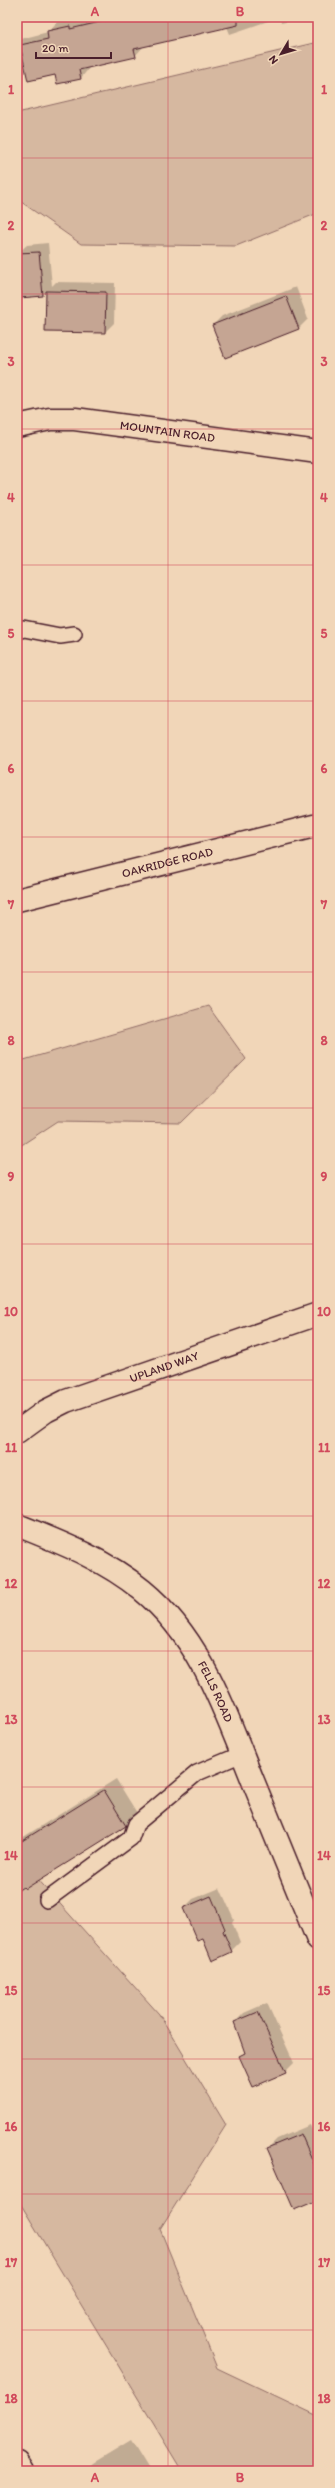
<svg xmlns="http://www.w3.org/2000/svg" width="335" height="2488" viewBox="0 0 335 2488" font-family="Itim,sans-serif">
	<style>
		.green { fill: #d6b8a0; stroke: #906c66 }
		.shadow { fill: #0003 }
		.building { fill: #c5a593; stroke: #4a1f2b }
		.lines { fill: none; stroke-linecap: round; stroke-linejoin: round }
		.lane-casing { stroke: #4a1f2b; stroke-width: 18 }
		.street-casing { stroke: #4a1f2b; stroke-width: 25 }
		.secondary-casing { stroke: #4a1f2b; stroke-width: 25 }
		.primary-casing { stroke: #4a1f2b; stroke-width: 25 }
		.lane { stroke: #f1d6b8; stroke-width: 15 }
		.street { stroke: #f1d6b8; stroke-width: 22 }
		.secondary { stroke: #f1d6b8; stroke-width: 22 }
		.primary { stroke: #f1d6b8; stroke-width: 22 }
		.grid { fill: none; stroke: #d1495b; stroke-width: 1; stroke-opacity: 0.55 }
		.labels { text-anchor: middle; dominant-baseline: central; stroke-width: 4; stroke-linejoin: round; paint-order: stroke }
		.street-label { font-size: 12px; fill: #4a1f2b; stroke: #f1d6b8 }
		.neatline { fill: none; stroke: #d1495b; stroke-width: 1.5 }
		.grid-label { font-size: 13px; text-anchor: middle; font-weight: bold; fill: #d1495b }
	</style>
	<rect width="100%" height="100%" fill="#f1d6b8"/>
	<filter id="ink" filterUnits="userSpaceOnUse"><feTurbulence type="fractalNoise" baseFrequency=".025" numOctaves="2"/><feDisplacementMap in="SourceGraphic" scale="8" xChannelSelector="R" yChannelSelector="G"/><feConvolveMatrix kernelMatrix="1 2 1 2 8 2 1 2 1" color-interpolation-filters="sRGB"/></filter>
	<g filter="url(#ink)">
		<path class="green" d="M 318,42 L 318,213 L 236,246 L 81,244 L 17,199 L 17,113 Z
			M 208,1006 L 246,1059 L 181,1123 L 58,1121 L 17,1148 L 17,1062 Z
			M 17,1856 L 159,2014 L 226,2125 L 160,2229 L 217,2368 L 318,2416 L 318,2471 L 182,2471 L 17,2198 Z"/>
		<path class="shadow" d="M 94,17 L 309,17 L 281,23 L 280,17 L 230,34 L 227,27 L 144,46 L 135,56 L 90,67 L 81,78 L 58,83 L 56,74 L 25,64 L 17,66 L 17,40 L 48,32 L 57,22 Z
			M 48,243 L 52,286 L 56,282 L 115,283 L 114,323 L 105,332 L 46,331 L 47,291 L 43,295 L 17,254 L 27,245 Z
			M 296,287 L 308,319 L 299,328 L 226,357 L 213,325 L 222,316 Z
			M 116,1779 L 137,1813 L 125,1825 L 17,1889 L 17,1841 Z
			M 220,1888 L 234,1919 L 232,1922 L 240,1942 L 231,1951 L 203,1938 L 184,1908 L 193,1899 Z
			M 267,2003 L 294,2063 L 285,2072 L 241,2056 L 246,2051 L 235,2022 L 244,2013 Z
			M 310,2125 L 318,2143 L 318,2199 L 268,2148 L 277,2139 Z
			M 131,2440 L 150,2471 L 84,2471 L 93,2463 Z"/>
		<path class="building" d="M 121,17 L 238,17 L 238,25 L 134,49 L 136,57 L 79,70 L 81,79 L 57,84 L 55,75 L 28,81 L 20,45 L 48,39 L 47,31 L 70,26 L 70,29 Z
			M 39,252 L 43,296 L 20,298 L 17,253 Z
			M 46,291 L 106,292 L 105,333 L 45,332 Z
			M 286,296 L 299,329 L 225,358 L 212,325 Z
			M 104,1790 L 126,1826 L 25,1889 L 23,1887 L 17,1891 L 17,1844 Z
			M 211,1896 L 225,1929 L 223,1931 L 232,1952 L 212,1961 L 203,1939 L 197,1941 L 183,1908 Z
			M 258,2012 L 286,2073 L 253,2087 L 239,2056 L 245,2053 L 234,2022 Z
			M 301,2134 L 318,2173 L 318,2200 L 294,2210 L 267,2148 Z"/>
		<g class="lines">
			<g class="lane-casing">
				<path id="lane" d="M 17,631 L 24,629 L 60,636 L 74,634
					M 47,1900 L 131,1838 L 136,1824 L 197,1773 L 242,1754"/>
			</g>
			<g class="street-casing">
				<g id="street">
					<path id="s1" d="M 17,426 L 50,419 L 75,419 L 318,452"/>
					<path id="s2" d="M 17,900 L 318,825"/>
					<path id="s3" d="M 17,1432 L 46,1411 L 66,1401 L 318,1314"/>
				</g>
			</g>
			<g class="secondary-casing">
				<g id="secondary">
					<path id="s4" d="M 17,1525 C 62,1543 104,1559 142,1590 C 202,1639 225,1712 253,1781 C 275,1834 296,1887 318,1940"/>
				</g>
			</g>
			<g class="primary-casing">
				<path id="primary" d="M 17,2463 L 22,2471"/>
			</g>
			<use href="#lane" class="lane"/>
			<use href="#street" class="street"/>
			<use href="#secondary" class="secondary"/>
			<use href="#primary" class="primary"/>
		</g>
	</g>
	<path class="grid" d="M 168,17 L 168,2471M 17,158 L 318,158M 17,294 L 318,294M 17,429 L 318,429M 17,565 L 318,565M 17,701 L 318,701M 17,837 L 318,837M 17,972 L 318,972M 17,1108 L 318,1108M 17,1244 L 318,1244M 17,1380 L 318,1380M 17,1516 L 318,1516M 17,1651 L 318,1651M 17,1787 L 318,1787M 17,1923 L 318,1923M 17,2059 L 318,2059M 17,2194 L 318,2194M 17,2330 L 318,2330"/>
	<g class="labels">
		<g class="street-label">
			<text stroke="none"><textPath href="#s1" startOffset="152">MOUNTAIN ROAD</textPath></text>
			<text stroke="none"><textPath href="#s2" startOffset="155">OAKRIDGE ROAD</textPath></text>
			<text stroke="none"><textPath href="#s3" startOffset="162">UPLAND WAY</textPath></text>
			<text stroke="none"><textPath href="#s4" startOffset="268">FELLS ROAD</textPath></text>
		</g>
	</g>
	<rect width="335" height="2488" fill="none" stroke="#f1d6b8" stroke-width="44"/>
	<g transform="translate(281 54) rotate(232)" stroke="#f1d6b8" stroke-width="3" paint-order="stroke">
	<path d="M0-3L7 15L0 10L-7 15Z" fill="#4a1f2b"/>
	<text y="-6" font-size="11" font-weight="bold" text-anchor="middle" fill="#4a1f2b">N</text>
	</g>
	<path d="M36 52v6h75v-6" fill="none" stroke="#4a1f2b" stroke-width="2"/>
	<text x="42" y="52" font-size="12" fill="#4a1f2b" stroke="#f1d6b8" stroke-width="3" paint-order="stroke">20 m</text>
	<rect x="22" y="22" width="291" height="2444" class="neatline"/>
	<g class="grid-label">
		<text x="95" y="16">A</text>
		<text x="240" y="16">B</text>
		<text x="11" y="94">1</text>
		<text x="324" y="94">1</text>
		<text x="11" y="230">2</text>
		<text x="324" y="230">2</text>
		<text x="11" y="366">3</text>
		<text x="324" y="366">3</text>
		<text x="11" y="502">4</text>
		<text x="324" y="502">4</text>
		<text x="11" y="638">5</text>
		<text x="324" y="638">5</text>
		<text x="11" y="773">6</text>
		<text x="324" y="773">6</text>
		<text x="11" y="909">7</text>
		<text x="324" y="909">7</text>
		<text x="11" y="1045">8</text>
		<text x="324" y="1045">8</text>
		<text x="11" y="1181">9</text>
		<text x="324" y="1181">9</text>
		<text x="11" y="1316">10</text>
		<text x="324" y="1316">10</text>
		<text x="11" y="1452">11</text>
		<text x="324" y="1452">11</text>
		<text x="11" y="1588">12</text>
		<text x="324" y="1588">12</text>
		<text x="11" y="1724">13</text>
		<text x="324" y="1724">13</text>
		<text x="11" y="1860">14</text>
		<text x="324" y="1860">14</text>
		<text x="11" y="1995">15</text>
		<text x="324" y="1995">15</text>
		<text x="11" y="2131">16</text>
		<text x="324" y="2131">16</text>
		<text x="11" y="2267">17</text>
		<text x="324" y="2267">17</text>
		<text x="11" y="2403">18</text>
		<text x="324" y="2403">18</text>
		<text x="95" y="2482">A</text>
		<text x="240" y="2482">B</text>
	</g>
</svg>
